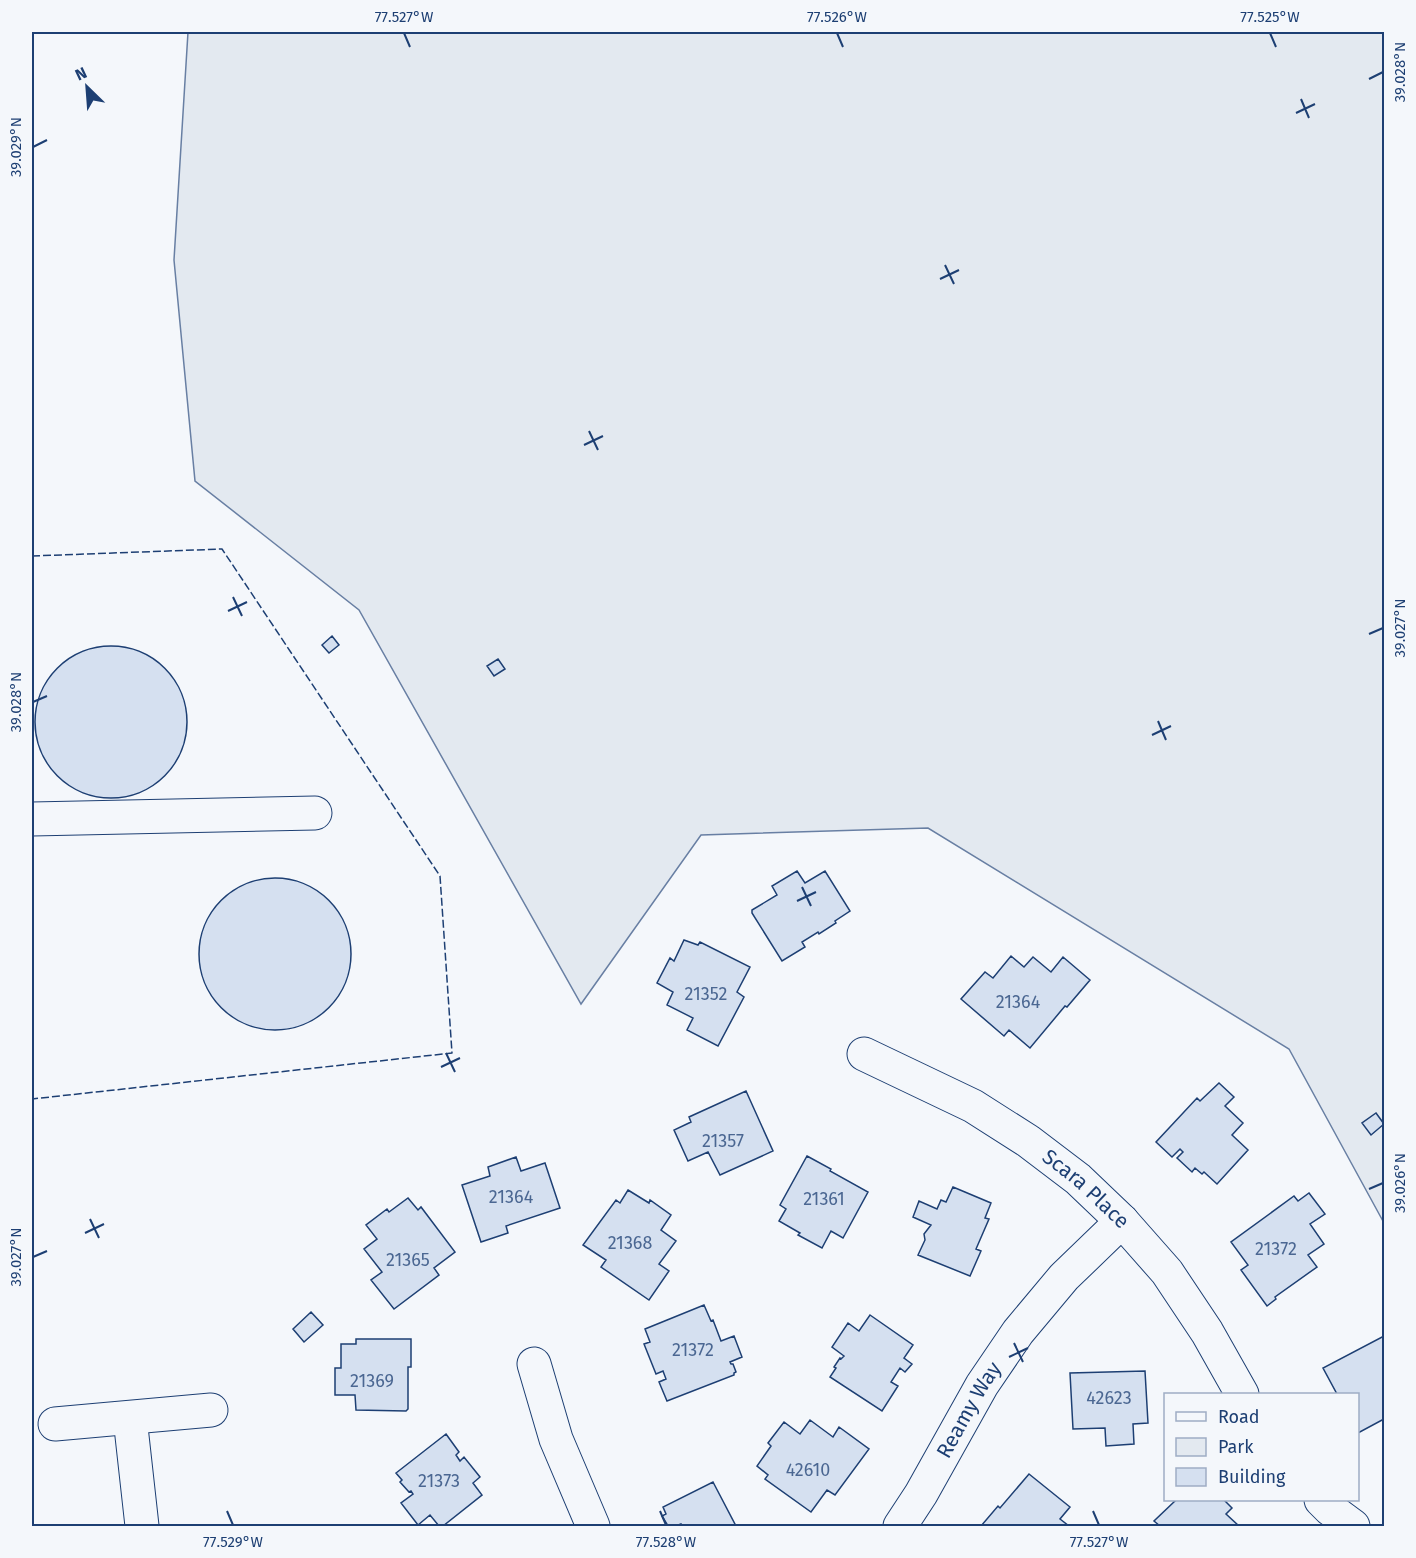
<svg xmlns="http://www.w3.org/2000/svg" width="1416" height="1558" viewBox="0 0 1416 1558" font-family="'Fira Sans',sans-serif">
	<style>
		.green { fill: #e3e9f0; stroke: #687fa3; stroke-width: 1.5 }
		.building { fill: #d5e0f0; stroke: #1d3f73; stroke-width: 1.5 }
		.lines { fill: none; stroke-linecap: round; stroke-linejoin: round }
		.minor-casing { stroke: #1d3f73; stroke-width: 35 }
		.minor { stroke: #f4f7fb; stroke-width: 33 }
		.fence { stroke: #1d3f73; stroke-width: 1.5; stroke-dasharray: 8 3; stroke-linecap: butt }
		.ticks { fill: none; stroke: #1d3f73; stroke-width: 2 }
		.labels { text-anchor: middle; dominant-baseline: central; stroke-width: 4.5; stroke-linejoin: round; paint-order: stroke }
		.number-label { font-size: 18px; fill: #4b6792 }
		.street-label { font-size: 21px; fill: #1d3f73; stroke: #f4f7fb }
		.neatline { fill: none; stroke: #1d3f73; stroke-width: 2 }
		.ticks-label { font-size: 15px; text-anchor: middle; fill: #1d3f73 }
	</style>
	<rect width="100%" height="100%" fill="#f4f7fb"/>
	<path class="green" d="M 188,32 L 1384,32 L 1384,1223 L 1289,1049 L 928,828 L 701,835 L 581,1004 L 359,610 L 195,481 L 174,260 Z"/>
	<path class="building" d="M 332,636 L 339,645 L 329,653 L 322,645 Z
		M35 722a76 76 0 1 1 152 0a76 76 0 1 1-152 0Z
		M 498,659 L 505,669 L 494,676 L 487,666 Z
		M 797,871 L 805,883 L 825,871 L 850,911 L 835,921 L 836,923 L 819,934 L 818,932 L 802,942 L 805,947 L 782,961 L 752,913 L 752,910 L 777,895 L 772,886 Z
		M199 954a76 76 0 1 1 152 0a76 76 0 1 1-152 0Z
		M 684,940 L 698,945 L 700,942 L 750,967 L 737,992 L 744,997 L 718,1046 L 687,1030 L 693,1018 L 667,1005 L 673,992 L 657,983 L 670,958 L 674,961 Z
		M 1011,956 L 1024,967 L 1033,957 L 1051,972 L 1063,957 L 1090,980 L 1067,1007 L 1065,1006 L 1030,1048 L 1009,1030 L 1004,1036 L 961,999 L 985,972 L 993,978 Z
		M 1219,1083 L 1234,1097 L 1225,1106 L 1243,1123 L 1232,1135 L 1248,1150 L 1217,1184 L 1204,1172 L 1202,1174 L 1195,1168 L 1192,1172 L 1177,1158 L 1183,1152 L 1180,1149 L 1172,1157 L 1156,1142 L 1197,1098 L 1200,1101 Z
		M 746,1091 L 773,1151 L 720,1175 L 708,1152 L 688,1161 L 674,1130 L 691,1122 L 689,1117 Z
		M 1376,1113 L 1384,1124 L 1371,1135 L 1362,1123 Z
		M 807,1156 L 831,1169 L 830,1171 L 868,1192 L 843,1238 L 831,1231 L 822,1248 L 798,1235 L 800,1233 L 779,1221 L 786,1209 L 780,1205 Z
		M 516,1157 L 521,1171 L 545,1163 L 560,1208 L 506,1226 L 508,1233 L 481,1242 L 462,1185 L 490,1176 L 488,1167 Z
		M 953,1187 L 991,1203 L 985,1218 L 989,1219 L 976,1249 L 981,1251 L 970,1276 L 918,1255 L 925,1240 L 924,1234 L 931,1225 L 913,1217 L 919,1201 L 937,1209 L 941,1200 L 946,1202 Z
		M 628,1190 L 649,1203 L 650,1200 L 671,1215 L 661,1230 L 676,1241 L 659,1264 L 669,1271 L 649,1300 L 601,1267 L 606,1260 L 583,1245 L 616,1200 L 620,1203 Z
		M 1309,1193 L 1325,1214 L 1310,1224 L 1324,1244 L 1308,1255 L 1317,1267 L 1275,1297 L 1276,1299 L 1267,1306 L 1241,1270 L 1248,1265 L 1231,1242 L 1294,1196 L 1298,1201 Z
		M 408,1198 L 418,1210 L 421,1207 L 455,1252 L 434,1268 L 439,1275 L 394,1309 L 371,1280 L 382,1272 L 364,1249 L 377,1239 L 366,1225 L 387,1209 L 389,1212 Z
		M 704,1305 L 711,1321 L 713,1320 L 721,1341 L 734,1336 L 742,1357 L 730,1362 L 731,1364 L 733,1364 L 736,1372 L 734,1373 L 734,1375 L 667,1401 L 659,1382 L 666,1379 L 663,1371 L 656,1374 L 644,1344 L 650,1342 L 645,1329 Z
		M 311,1312 L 323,1325 L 304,1342 L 293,1329 Z
		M 870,1315 L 913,1345 L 904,1358 L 912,1364 L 905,1372 L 900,1368 L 891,1382 L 898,1386 L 882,1411 L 830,1377 L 836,1368 L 834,1367 L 840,1358 L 841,1359 L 844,1356 L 832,1347 L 848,1323 L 859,1331 Z
		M 1384,1336 L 1384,1419 L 1358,1433 L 1358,1394 L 1337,1394 L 1323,1368 Z
		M 356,1339 L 411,1339 L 411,1367 L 408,1367 L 408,1409 L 406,1411 L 356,1410 L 355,1395 L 335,1395 L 335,1368 L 341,1368 L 341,1344 L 356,1344 Z
		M 1145,1371 L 1148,1423 L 1133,1424 L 1134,1444 L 1106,1446 L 1105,1428 L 1073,1429 L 1070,1373 Z
		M 810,1420 L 833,1437 L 839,1427 L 869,1449 L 835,1495 L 827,1490 L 811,1512 L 765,1479 L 768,1475 L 757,1466 L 771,1446 L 768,1443 L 784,1422 L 800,1434 Z
		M 446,1434 L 459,1452 L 456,1455 L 460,1461 L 464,1457 L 480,1477 L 473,1483 L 482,1495 L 443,1526 L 439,1526 L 430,1515 L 418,1525 L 401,1503 L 413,1494 L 411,1491 L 409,1492 L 400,1482 L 402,1480 L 396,1473 Z
		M 1029,1474 L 1070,1507 L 1060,1519 L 1069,1526 L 981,1526 L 998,1506 L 1000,1508 Z
		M 713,1482 L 736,1526 L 683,1526 L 681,1524 L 676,1526 L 668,1526 L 662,1516 L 666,1514 L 663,1507 Z
		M 1175,1500 L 1224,1500 L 1232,1508 L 1226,1514 L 1239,1526 L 1160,1526 L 1154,1521 L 1176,1500 Z"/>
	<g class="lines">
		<g class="minor-casing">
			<g id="minor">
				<path d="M 32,819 L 315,813"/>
				<path id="s1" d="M 864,1054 L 973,1106 L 1028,1141 L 1078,1179 L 1122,1221 L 1167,1272 L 1207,1332 L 1242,1394"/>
				<path d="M 534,1364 L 556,1439 L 593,1526"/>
				<path d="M 130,1418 L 142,1526"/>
				<path d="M 55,1424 L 211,1410"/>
				<path d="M 1321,1500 L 1330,1509 L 1353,1526"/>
				<path id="s2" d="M 900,1526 L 921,1494 L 982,1385 L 1018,1332 L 1064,1277 L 1122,1221"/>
			</g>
		</g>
		<use href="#minor" class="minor"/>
		<path class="fence" d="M 32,556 L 222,549 L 440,876 L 452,1053 L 32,1099"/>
	</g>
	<path class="ticks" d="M 404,33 L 410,47M 837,33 L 843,47M 1270,33 L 1276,47M 1369,79 L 1383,72M 1301,99 L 1309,118M 1296,113 L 1315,104M 33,147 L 47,140M 945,265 L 954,284M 940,279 L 959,270M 589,431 L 598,450M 584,445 L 603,436M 233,597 L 242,616M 228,611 L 247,602M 1369,634 L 1383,628M 33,702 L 47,696M 1158,721 L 1166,740M 1152,735 L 1171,726M 802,887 L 811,906M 797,901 L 816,892M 446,1053 L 455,1072M 441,1067 L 460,1058M 1369,1189 L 1383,1183M 90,1219 L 99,1238M 85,1233 L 104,1224M 33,1257 L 47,1251M 1014,1343 L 1023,1362M 1009,1357 L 1028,1348M 227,1511 L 233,1525M 660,1511 L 666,1525M 1093,1511 L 1099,1525"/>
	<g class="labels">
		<g class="number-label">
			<text x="706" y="994">21352</text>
			<text x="1018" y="1002">21364</text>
			<text x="723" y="1141">21357</text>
			<text x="511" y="1197">21364</text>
			<text x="824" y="1199">21361</text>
			<text x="630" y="1243">21368</text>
			<text x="1276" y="1249">21372</text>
			<text x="408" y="1260">21365</text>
			<text x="693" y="1350">21372</text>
			<text x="372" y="1381">21369</text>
			<text x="1109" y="1398">42623</text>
			<text x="808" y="1470">42610</text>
			<text x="439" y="1481">21373</text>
		</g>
		<g class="street-label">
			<text stroke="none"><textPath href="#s1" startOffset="261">Scara Place</textPath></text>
			<text stroke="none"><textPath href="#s2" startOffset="135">Reamy Way</textPath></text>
		</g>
	</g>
	<rect width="1416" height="1558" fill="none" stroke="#f4f7fb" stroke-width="66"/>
	<rect x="1164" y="1393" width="195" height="108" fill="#f4f7fb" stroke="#9eadc5" stroke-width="1.5"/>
	<rect x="1176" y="1412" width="30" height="9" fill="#f4f7fb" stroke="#9eadc5" stroke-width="1.5"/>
	<text x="1218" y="1423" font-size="18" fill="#1d3f73">Road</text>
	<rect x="1176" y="1438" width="30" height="18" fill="#e3e9f0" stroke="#9eadc5" stroke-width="1.5"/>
	<text x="1218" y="1453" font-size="18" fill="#1d3f73">Park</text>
	<rect x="1176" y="1468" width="30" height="18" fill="#d5e0f0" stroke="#9eadc5" stroke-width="1.5"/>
	<text x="1218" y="1483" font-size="18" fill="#1d3f73">Building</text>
	<g transform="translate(87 87) rotate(335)" stroke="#f4f7fb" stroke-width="4.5" paint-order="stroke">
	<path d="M0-4.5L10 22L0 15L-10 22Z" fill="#1d3f73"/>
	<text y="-9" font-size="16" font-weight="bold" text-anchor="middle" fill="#1d3f73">N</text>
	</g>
	<rect x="33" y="33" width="1350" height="1492" class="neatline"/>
	<g class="ticks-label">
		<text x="404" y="22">77.527°W</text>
		<text x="837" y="22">77.526°W</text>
		<text x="1270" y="22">77.525°W</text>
		<text transform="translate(1400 72) rotate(-90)" y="5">39.028°N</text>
		<text transform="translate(16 147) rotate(-90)" y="5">39.029°N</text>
		<text transform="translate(1400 628) rotate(-90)" y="5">39.027°N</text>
		<text transform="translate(16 702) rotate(-90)" y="5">39.028°N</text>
		<text transform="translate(1400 1183) rotate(-90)" y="5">39.026°N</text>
		<text transform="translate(16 1257) rotate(-90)" y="5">39.027°N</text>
		<text x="233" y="1547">77.529°W</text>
		<text x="666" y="1547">77.528°W</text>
		<text x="1099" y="1547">77.527°W</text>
	</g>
</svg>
